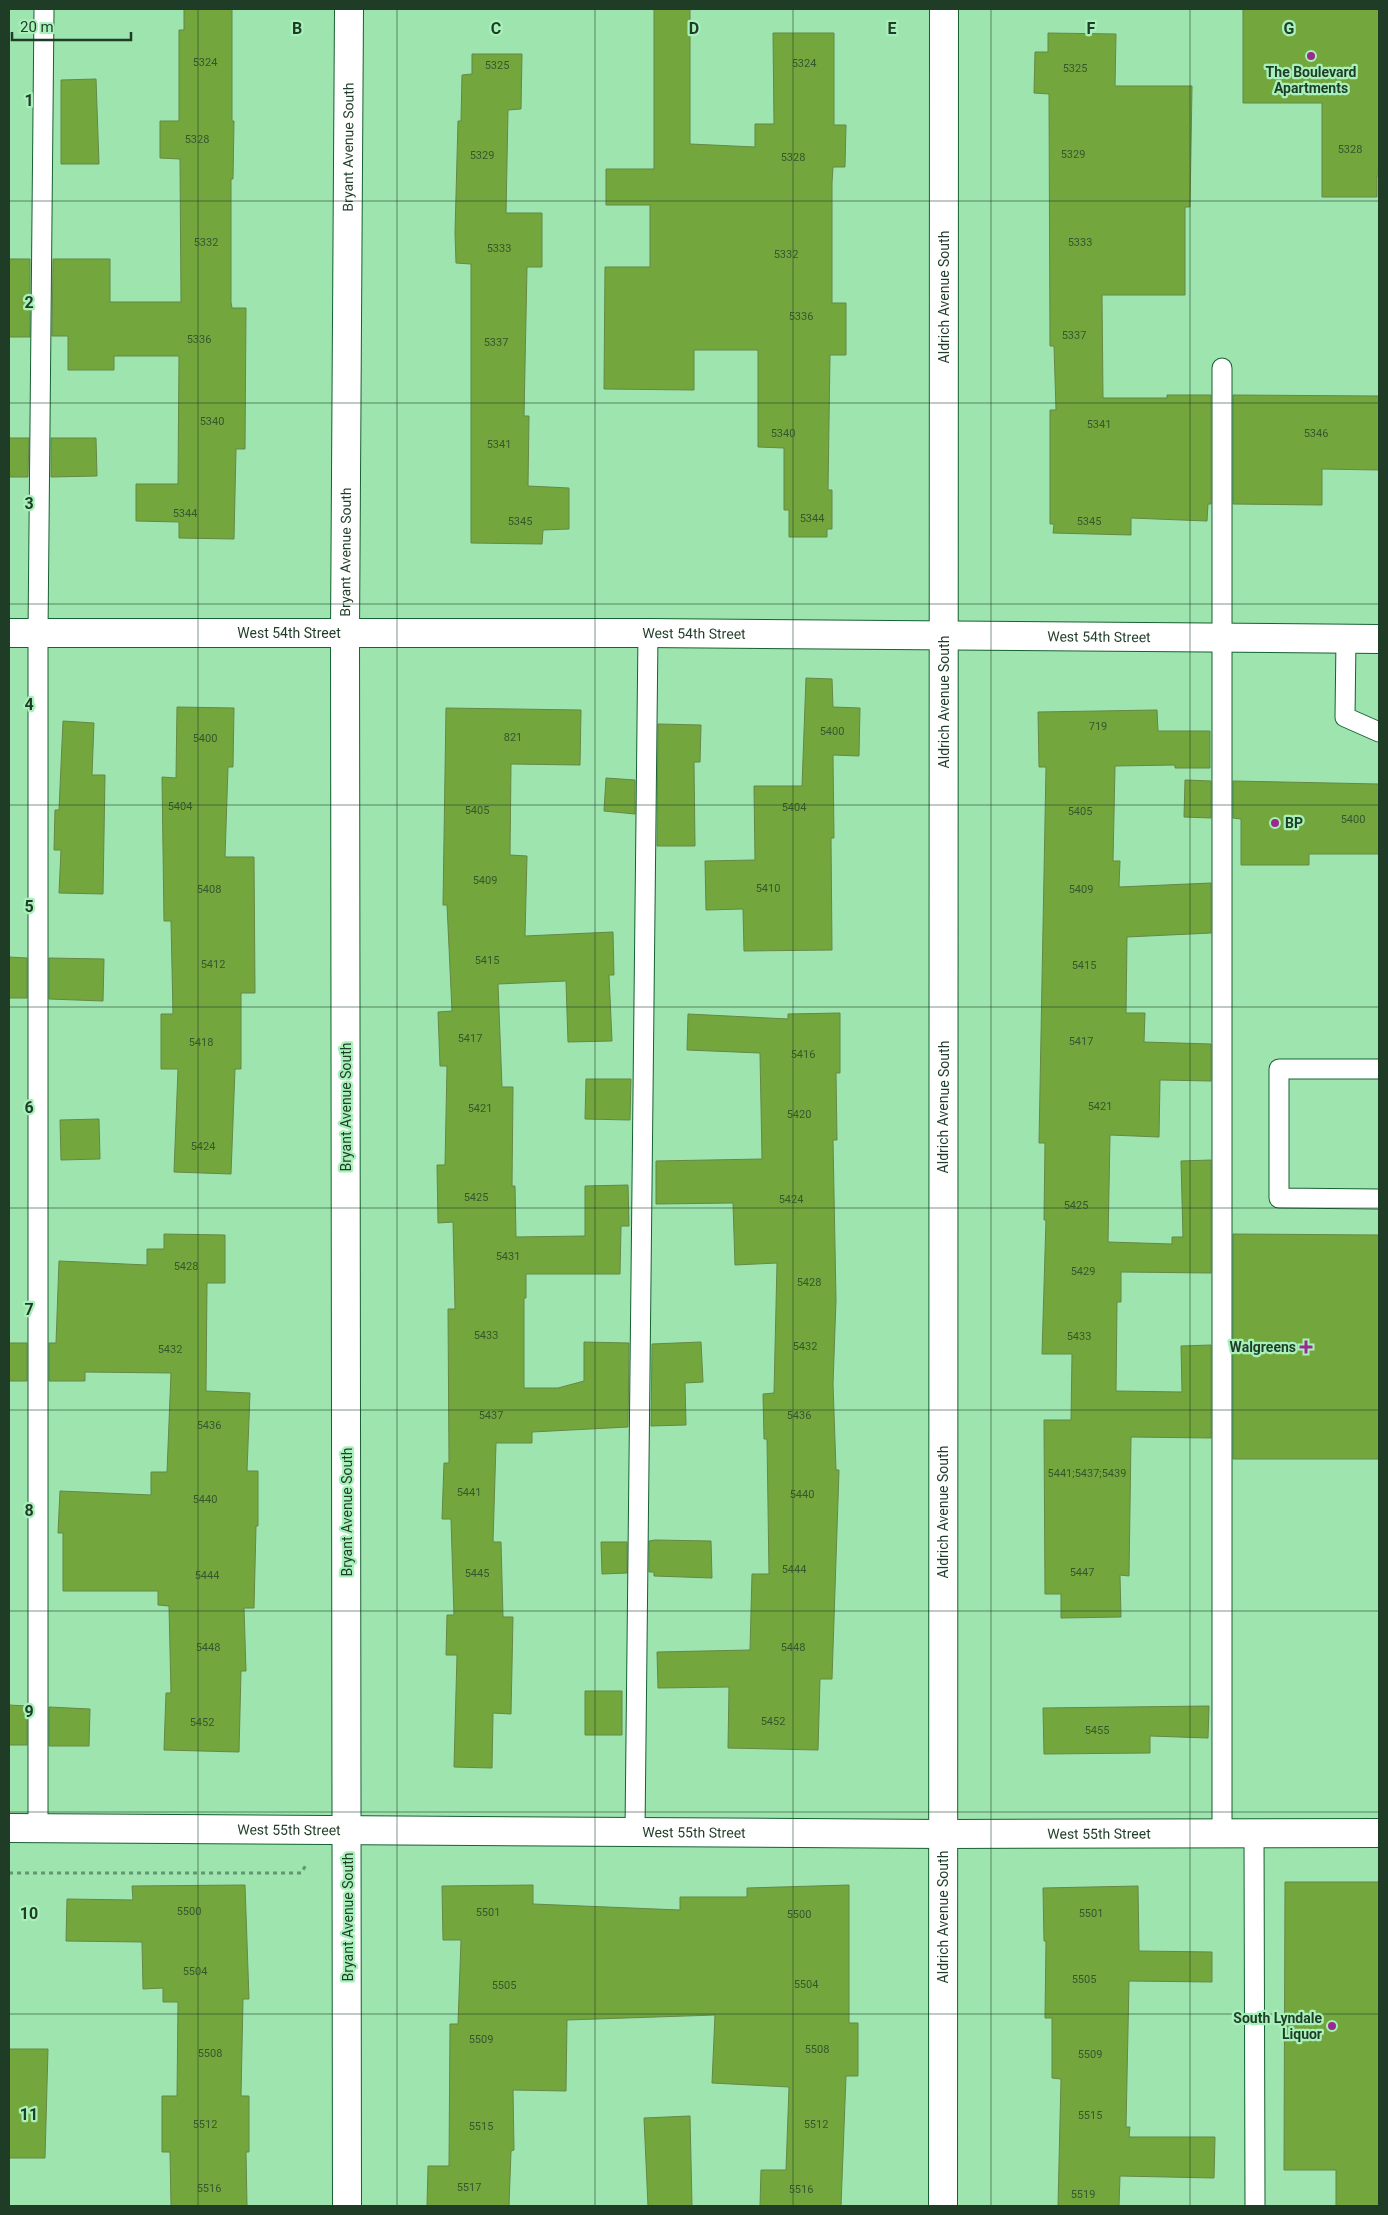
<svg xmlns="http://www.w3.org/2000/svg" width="1388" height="2215" viewBox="0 0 1388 2215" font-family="Roboto,sans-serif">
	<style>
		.building { fill: #73a73e; stroke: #658845 }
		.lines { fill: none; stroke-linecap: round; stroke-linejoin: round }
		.service-casing { stroke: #176133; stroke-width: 21 }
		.minor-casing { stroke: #176133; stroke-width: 30 }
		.tertiary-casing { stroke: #176133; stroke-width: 30 }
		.path { stroke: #62966f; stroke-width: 3; stroke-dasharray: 4 4; stroke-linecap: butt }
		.service { stroke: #fff; stroke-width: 19 }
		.minor { stroke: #fff; stroke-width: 28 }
		.tertiary { stroke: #fff; stroke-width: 28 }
		.grid { fill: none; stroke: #1f3c27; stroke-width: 1; stroke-opacity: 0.55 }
		.poi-dot { fill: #972c8e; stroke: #a9f1bb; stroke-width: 2 }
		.labels { text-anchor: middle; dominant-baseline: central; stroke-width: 4.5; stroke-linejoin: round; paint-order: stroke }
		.number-label { font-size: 11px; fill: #34572d }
		.poi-label { font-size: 14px; font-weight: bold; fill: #1f3c27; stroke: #a9f1bb; text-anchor: end }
		.street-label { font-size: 14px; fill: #1f3c27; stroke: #a9f1bb }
		.grid-label { font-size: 16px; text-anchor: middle; font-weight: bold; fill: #1f3c27; stroke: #a9f1bb; stroke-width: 4.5; stroke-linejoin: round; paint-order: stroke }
	</style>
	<rect width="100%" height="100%" fill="#9de4ae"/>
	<path class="building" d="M 184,9 L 232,9 L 232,121 L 234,121 L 233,179 L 231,179 L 231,302 L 232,308 L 246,308 L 245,449 L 236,449 L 234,539 L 179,538 L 179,522 L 136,521 L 136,484 L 178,484 L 179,356 L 114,356 L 114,370 L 68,370 L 68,336 L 52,336 L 53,259 L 110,259 L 110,302 L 181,302 L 180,159 L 160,158 L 160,121 L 179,121 L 179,30 L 184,30 Z
		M 654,9 L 690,9 L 690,144 L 755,147 L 755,124 L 774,124 L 773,33 L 834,33 L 834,125 L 846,125 L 845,167 L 833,167 L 832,183 L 832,303 L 846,303 L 846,355 L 830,355 L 828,490 L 832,490 L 832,529 L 827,529 L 827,537 L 789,537 L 789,510 L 784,510 L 784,448 L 758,447 L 758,350 L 694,350 L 694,390 L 604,389 L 605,267 L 650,267 L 650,205 L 606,205 L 606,169 L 654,169 Z
		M 1243,9 L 1379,9 L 1379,176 L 1377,176 L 1377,197 L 1322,197 L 1322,103 L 1243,103 Z
		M 1048,33 L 1116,34 L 1115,86 L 1192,86 L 1190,207 L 1185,207 L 1185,295 L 1102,295 L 1103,398 L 1167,398 L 1167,395 L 1211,395 L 1211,504 L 1208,504 L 1207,521 L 1131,518 L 1131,535 L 1053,533 L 1054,524 L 1050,524 L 1050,410 L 1056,410 L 1054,346 L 1050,346 L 1049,94 L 1034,93 L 1035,52 L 1048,52 Z
		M 472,54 L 522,54 L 521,109 L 508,110 L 506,213 L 542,213 L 542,267 L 527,267 L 524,416 L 529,416 L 528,486 L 569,488 L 569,529 L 543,530 L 542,544 L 471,543 L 471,264 L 456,263 L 455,233 L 458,121 L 461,121 L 462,75 L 472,74 Z
		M 96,79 L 99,164 L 61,164 L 61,80 Z
		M 9,259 L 30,259 L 30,337 L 9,337 Z
		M 1233,395 L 1379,396 L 1379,470 L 1322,469 L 1322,505 L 1233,504 Z
		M 9,438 L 29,438 L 28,477 L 9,477 Z
		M 51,438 L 96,438 L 97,476 L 51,477 Z
		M 806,678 L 832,679 L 833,707 L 860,708 L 859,756 L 833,755 L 834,838 L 831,838 L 832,950 L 744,951 L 743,909 L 706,910 L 705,861 L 755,860 L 754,786 L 802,786 Z
		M 177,707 L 234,708 L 233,767 L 228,767 L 225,857 L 254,857 L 255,993 L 241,993 L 241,1069 L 235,1069 L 231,1174 L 174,1172 L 178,1069 L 161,1069 L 161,1014 L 173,1014 L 171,921 L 164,921 L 162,777 L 176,778 Z
		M 446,708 L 581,710 L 580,765 L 511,764 L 510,855 L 527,856 L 525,936 L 613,932 L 614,975 L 609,975 L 612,1041 L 568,1042 L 566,981 L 498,984 L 502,1087 L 513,1087 L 512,1186 L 515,1186 L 516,1237 L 585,1236 L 585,1186 L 628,1185 L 629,1226 L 621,1226 L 620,1274 L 526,1274 L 526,1298 L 524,1298 L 524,1388 L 558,1388 L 584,1381 L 584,1342 L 629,1343 L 628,1427 L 532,1432 L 532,1443 L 496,1443 L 493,1542 L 501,1542 L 503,1617 L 513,1617 L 511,1714 L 493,1713 L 492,1768 L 454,1767 L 457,1655 L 446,1655 L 447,1615 L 454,1615 L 451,1519 L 442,1519 L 444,1463 L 449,1463 L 448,1309 L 455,1309 L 453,1222 L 438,1223 L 437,1165 L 445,1165 L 447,1066 L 440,1066 L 438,1012 L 452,1011 L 447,905 L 443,905 Z
		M 1157,710 L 1158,731 L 1210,731 L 1210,768 L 1175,768 L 1175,765 L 1115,766 L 1113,861 L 1120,861 L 1119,887 L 1211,883 L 1211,933 L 1127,937 L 1126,1013 L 1145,1013 L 1144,1042 L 1211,1044 L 1211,1081 L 1160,1080 L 1159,1137 L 1110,1135 L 1108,1242 L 1172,1244 L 1172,1237 L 1183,1237 L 1181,1161 L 1211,1160 L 1211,1273 L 1121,1272 L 1121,1302 L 1117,1302 L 1116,1391 L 1182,1392 L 1181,1346 L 1211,1345 L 1211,1438 L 1131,1437 L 1129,1576 L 1120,1575 L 1121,1617 L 1061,1618 L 1061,1594 L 1045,1594 L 1044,1420 L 1071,1420 L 1072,1354 L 1042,1354 L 1046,1220 L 1044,1220 L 1045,1143 L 1039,1143 L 1046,767 L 1039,767 L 1038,712 Z
		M 63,721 L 94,723 L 92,775 L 105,775 L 103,894 L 59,893 L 61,850 L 54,850 L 55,810 L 59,810 Z
		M 658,724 L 701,725 L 700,762 L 694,762 L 695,846 L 657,846 Z
		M 606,778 L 635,780 L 635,814 L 604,811 Z
		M 1185,780 L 1211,781 L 1211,818 L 1184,817 Z
		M 1233,781 L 1379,784 L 1379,854 L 1309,854 L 1309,865 L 1241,865 L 1241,819 L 1233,818 Z
		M 9,957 L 27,958 L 27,998 L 9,998 Z
		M 49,958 L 104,959 L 103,1001 L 49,999 Z
		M 840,1013 L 840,1073 L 836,1073 L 837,1140 L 833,1140 L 836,1300 L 833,1384 L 836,1470 L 839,1470 L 832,1679 L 820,1679 L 818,1750 L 728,1748 L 729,1687 L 658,1688 L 657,1652 L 750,1650 L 752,1574 L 769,1574 L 767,1439 L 764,1439 L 763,1394 L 774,1393 L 777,1263 L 735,1265 L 733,1203 L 656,1204 L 656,1161 L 762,1159 L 760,1053 L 687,1050 L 688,1014 L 788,1019 L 788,1014 Z
		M 586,1079 L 631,1079 L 630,1120 L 585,1119 Z
		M 99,1119 L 100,1159 L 61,1160 L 60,1120 Z
		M 164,1234 L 225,1235 L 225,1283 L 207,1283 L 206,1391 L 250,1393 L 247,1471 L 258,1471 L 258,1526 L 256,1526 L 254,1608 L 244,1608 L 246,1671 L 241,1671 L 239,1752 L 164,1750 L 166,1693 L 171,1693 L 169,1606 L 158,1605 L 158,1591 L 63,1591 L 63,1533 L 58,1533 L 60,1491 L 151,1495 L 151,1472 L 167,1472 L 171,1373 L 85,1372 L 85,1381 L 49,1381 L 49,1343 L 56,1343 L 59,1261 L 147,1265 L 147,1249 L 164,1249 Z
		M 1233,1234 L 1379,1235 L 1379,1459 L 1233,1459 Z
		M 701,1342 L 703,1382 L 685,1383 L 686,1425 L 651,1426 L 652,1344 Z
		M 9,1343 L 27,1343 L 27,1381 L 9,1381 Z
		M 655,1540 L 711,1541 L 712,1578 L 654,1576 L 654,1572 L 649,1572 L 649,1541 Z
		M 601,1542 L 627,1542 L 627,1573 L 602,1574 Z
		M 585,1691 L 622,1691 L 622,1735 L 585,1735 Z
		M 9,1705 L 27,1706 L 27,1745 L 9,1745 Z
		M 1209,1706 L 1208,1738 L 1150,1736 L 1150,1753 L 1044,1754 L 1043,1708 Z
		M 49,1707 L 90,1709 L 89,1746 L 49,1746 Z
		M 1285,1882 L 1379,1882 L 1379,2206 L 1336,2206 L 1336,2170 L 1284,2170 Z
		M 245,1885 L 249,1999 L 243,1999 L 241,2096 L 249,2096 L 249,2152 L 246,2152 L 247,2206 L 171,2206 L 170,2152 L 162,2152 L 162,2096 L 177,2096 L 178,2002 L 163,2002 L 163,1988 L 143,1989 L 142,1942 L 66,1941 L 67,1899 L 133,1900 L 132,1886 Z
		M 533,1885 L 533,1904 L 680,1910 L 680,1897 L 747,1897 L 747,1888 L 849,1885 L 849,2023 L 858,2023 L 858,2076 L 846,2076 L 841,2206 L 760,2206 L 761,2170 L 786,2170 L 789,2087 L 712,2083 L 715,2015 L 567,2020 L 566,2091 L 513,2090 L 514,2150 L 511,2151 L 509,2206 L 427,2206 L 428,2166 L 449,2166 L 450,2024 L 458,2024 L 461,1940 L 443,1940 L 442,1886 Z
		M 1138,1886 L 1139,1951 L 1212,1952 L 1212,1982 L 1129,1981 L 1126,2127 L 1130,2127 L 1129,2137 L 1215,2137 L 1214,2178 L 1120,2176 L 1119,2206 L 1058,2206 L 1061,2079 L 1052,2078 L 1052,2018 L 1045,2018 L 1046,1941 L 1044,1941 L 1043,1888 Z
		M 9,2049 L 48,2049 L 45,2158 L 9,2158 Z
		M 690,2116 L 692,2206 L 648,2206 L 644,2118 Z"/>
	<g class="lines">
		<g class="service-casing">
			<path id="service" d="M 1222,368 L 1222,1833
				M 1346,639 L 1345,717 L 1379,732
				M 1379,1069 L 1279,1069 L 1279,1198 L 1379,1199
				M 38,1828 L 38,633 L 44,9
				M 635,1831 L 648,633
				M 1254,1834 L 1255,2206"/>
		</g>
		<g class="minor-casing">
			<g id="minor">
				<path id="s1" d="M 9,1828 L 944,1834 L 1379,1833"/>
				<path id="s2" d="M 347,2206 L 345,633 L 349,9"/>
				<path id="s3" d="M 943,2206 L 944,9"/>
			</g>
		</g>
		<g class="tertiary-casing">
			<g id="tertiary">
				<path id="s4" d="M 9,633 L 648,633 L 1379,639"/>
			</g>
		</g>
		<path class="path" d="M 9,1873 L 301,1873 L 306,1865"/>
		<use href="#service" class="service"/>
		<use href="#minor" class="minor"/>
		<use href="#tertiary" class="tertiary"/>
	</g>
	<path class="grid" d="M 198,9 L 198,2206M 397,9 L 397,2206M 595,9 L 595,2206M 793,9 L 793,2206M 991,9 L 991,2206M 1190,9 L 1190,2206M 9,201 L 1379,201M 9,403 L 1379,403M 9,604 L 1379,604M 9,805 L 1379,805M 9,1007 L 1379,1007M 9,1208 L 1379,1208M 9,1410 L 1379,1410M 9,1611 L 1379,1611M 9,1812 L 1379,1812M 9,2014 L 1379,2014"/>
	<g class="poi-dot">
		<circle cx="1311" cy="56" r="5"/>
		<circle cx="1275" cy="823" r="5"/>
		<path d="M1303.5 1339.5h5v5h5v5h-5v5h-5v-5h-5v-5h5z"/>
		<circle cx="1332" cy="2026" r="5"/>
	</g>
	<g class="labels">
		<g class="number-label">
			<text x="205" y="62">5324</text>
			<text x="804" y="63">5324</text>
			<text x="497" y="65">5325</text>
			<text x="1075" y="68">5325</text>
			<text x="197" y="139">5328</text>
			<text x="1350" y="149">5328</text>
			<text x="1073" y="154">5329</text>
			<text x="482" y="155">5329</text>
			<text x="793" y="157">5328</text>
			<text x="206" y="242">5332</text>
			<text x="1080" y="242">5333</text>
			<text x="499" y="248">5333</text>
			<text x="786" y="254">5332</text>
			<text x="801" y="316">5336</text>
			<text x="1074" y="335">5337</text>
			<text x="199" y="339">5336</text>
			<text x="496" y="342">5337</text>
			<text x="212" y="421">5340</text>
			<text x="1099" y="424">5341</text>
			<text x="783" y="433">5340</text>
			<text x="1316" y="433">5346</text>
			<text x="499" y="444">5341</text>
			<text x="185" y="513">5344</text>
			<text x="812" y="518">5344</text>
			<text x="520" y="521">5345</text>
			<text x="1089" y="521">5345</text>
			<text x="1098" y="726">719</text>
			<text x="832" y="731">5400</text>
			<text x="513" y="737">821</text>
			<text x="205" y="738">5400</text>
			<text x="180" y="806">5404</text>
			<text x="794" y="807">5404</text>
			<text x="477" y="810">5405</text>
			<text x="1080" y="811">5405</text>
			<text x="1353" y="819">5400</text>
			<text x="485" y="880">5409</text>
			<text x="768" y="888">5410</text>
			<text x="209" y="889">5408</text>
			<text x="1081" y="889">5409</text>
			<text x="487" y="960">5415</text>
			<text x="213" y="964">5412</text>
			<text x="1084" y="965">5415</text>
			<text x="470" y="1038">5417</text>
			<text x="1081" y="1041">5417</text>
			<text x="201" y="1042">5418</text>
			<text x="803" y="1054">5416</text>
			<text x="1100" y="1106">5421</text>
			<text x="480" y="1108">5421</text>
			<text x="799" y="1114">5420</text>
			<text x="203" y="1146">5424</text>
			<text x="476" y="1197">5425</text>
			<text x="791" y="1199">5424</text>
			<text x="1076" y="1205">5425</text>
			<text x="508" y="1256">5431</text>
			<text x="186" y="1266">5428</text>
			<text x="1083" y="1271">5429</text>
			<text x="809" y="1282">5428</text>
			<text x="486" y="1335">5433</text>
			<text x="1079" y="1336">5433</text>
			<text x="805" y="1346">5432</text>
			<text x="170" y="1349">5432</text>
			<text x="491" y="1415">5437</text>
			<text x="799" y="1415">5436</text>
			<text x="209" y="1425">5436</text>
			<text x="1087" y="1473">5441;5437;5439</text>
			<text x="469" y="1492">5441</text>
			<text x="802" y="1494">5440</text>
			<text x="205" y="1499">5440</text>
			<text x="794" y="1569">5444</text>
			<text x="1082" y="1572">5447</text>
			<text x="477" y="1573">5445</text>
			<text x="207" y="1575">5444</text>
			<text x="208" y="1647">5448</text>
			<text x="793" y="1647">5448</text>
			<text x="773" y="1721">5452</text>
			<text x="202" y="1722">5452</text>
			<text x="1097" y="1730">5455</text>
			<text x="189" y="1911">5500</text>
			<text x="488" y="1912">5501</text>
			<text x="1091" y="1913">5501</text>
			<text x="799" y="1914">5500</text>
			<text x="195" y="1971">5504</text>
			<text x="1084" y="1979">5505</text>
			<text x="806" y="1984">5504</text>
			<text x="504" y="1985">5505</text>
			<text x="481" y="2039">5509</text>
			<text x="817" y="2049">5508</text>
			<text x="210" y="2053">5508</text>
			<text x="1090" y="2054">5509</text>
			<text x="1090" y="2115">5515</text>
			<text x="205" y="2124">5512</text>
			<text x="816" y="2124">5512</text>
			<text x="481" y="2126">5515</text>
			<text x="469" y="2187">5517</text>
			<text x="209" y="2188">5516</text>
			<text x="801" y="2189">5516</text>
			<text x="1083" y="2194">5519</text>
		</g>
		<g class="poi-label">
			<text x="1311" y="72" text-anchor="middle">The Boulevard<tspan x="1311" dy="16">Apartments</tspan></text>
			<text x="1285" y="823" text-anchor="start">BP</text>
			<text x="1296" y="1347">Walgreens</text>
			<text x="1322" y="2018">South Lyndale<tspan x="1322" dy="16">Liquor</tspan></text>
		</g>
		<g class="street-label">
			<text stroke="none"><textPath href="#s2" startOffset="2059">Bryant Avenue South</textPath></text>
			<text stroke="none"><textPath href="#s3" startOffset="1909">Aldrich Avenue South</textPath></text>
			<text stroke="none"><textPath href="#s2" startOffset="1654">Bryant Avenue South</textPath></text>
			<text stroke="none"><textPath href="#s4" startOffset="280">West 54th Street</textPath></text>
			<text stroke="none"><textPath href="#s4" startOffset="685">West 54th Street</textPath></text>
			<text stroke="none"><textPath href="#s4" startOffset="1090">West 54th Street</textPath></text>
			<text stroke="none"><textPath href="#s3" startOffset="1504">Aldrich Avenue South</textPath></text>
			<text transform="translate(346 1107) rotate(-90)">Bryant Avenue South</text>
			<text stroke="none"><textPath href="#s3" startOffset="1099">Aldrich Avenue South</textPath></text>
			<text transform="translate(347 1512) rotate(-90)">Bryant Avenue South</text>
			<text stroke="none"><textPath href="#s3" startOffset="694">Aldrich Avenue South</textPath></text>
			<text stroke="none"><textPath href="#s1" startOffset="280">West 55th Street</textPath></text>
			<text stroke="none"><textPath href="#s1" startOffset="685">West 55th Street</textPath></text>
			<text stroke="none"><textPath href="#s1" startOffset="1090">West 55th Street</textPath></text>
			<text transform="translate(348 1917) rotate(-90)">Bryant Avenue South</text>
			<text stroke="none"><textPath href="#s3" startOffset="289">Aldrich Avenue South</textPath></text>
		</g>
	</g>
	<g class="grid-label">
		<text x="297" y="34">B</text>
		<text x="496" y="34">C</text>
		<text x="694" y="34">D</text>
		<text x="892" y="34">E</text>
		<text x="1091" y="34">F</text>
		<text x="1289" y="34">G</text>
		<text x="29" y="106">1</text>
		<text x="29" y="308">2</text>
		<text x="29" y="509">3</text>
		<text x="29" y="710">4</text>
		<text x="29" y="912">5</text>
		<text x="29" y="1113">6</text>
		<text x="29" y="1315">7</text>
		<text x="29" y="1516">8</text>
		<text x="29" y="1717">9</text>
		<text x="29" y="1919">10</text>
		<text x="29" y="2120">11</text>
	</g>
	<rect width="1388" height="2215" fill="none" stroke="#1f3c27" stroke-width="20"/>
	<path d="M12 32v8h119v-8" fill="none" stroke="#1f3c27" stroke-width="2.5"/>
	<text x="20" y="32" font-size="15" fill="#1f3c27" stroke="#a9f1bb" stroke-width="4" paint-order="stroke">20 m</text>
</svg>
